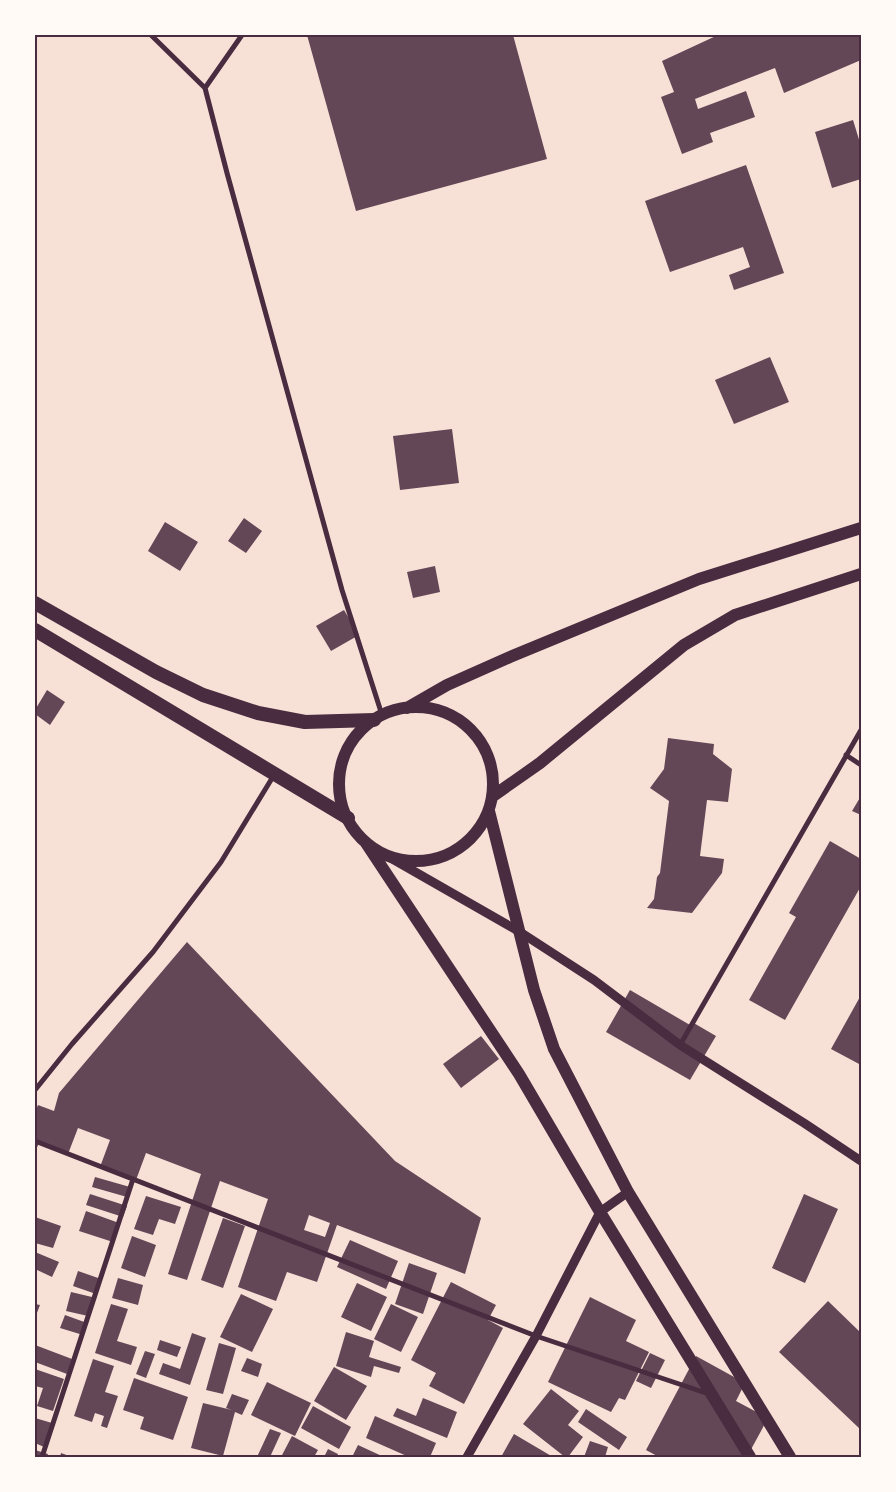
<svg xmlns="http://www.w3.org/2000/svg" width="896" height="1492" viewBox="0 0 896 1492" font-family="Cabin,sans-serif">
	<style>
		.building { fill: #644757; fill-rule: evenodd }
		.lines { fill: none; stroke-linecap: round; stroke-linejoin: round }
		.minor { stroke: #4a2c40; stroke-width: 5 }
		.tertiary { stroke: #4a2c40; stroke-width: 9 }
		.primary { stroke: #4a2c40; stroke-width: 12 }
		.trunk { stroke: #4a2c40; stroke-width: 14 }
		.neatline { fill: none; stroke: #4a2c40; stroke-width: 2 }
	</style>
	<rect width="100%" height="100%" fill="#f7e1d7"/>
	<path class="building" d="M 307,35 L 513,35 L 547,159 L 356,211 Z
		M 718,35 L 861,35 L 861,60 L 784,93 L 775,68 L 695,99 L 698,109 L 746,91 L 755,117 L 710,133 L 713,142 L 682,154 L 661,97 L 674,92 L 662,61 Z
		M 853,120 L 861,146 L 861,179 L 832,188 L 815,132 Z
		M 746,165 L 784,273 L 734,290 L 729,275 L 750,267 L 743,247 L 670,272 L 645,201 Z
		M 770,357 L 789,402 L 734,424 L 715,380 Z
		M 452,429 L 459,483 L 400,490 L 393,436 Z
		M 244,518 L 262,531 L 246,553 L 228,541 Z
		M 165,522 L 198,542 L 180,571 L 148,551 Z
		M 435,566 L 440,592 L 413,598 L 407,572 Z
		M 344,610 L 359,635 L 331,651 L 316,626 Z
		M 47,690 L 65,702 L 50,725 L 35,714 L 35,710 Z
		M 668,738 L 714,744 L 713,754 L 732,769 L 728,802 L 707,800 L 700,856 L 724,859 L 722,873 L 692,913 L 647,908 L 654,899 L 657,877 L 660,873 L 669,801 L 650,788 L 664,769 Z
		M 861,796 L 861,815 L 852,811 Z
		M 830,841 L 861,859 L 861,886 L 785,1020 L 749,1000 L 796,917 L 789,913 Z
		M 187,942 L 395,1161 L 481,1218 L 465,1274 L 337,1225 L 317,1282 L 287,1272 L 276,1301 L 238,1287 L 268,1199 L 220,1181 L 187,1280 L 168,1274 L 201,1174 L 146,1153 L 136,1180 L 100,1167 L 110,1140 L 78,1128 L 68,1154 L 39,1143 L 35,1152 L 35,1112 L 38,1105 L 54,1111 L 59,1093 ZM 309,1215 L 330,1223 L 325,1237 L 304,1230 Z
		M 630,990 L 690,1025 L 692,1022 L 716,1036 L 690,1080 L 606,1032 Z
		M 861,995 L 861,1065 L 831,1049 Z
		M 481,1036 L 499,1059 L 461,1088 L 443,1064 Z
		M 95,1177 L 130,1187 L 127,1197 L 92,1187 Z
		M 90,1194 L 127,1206 L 123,1217 L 86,1205 Z
		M 804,1194 L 838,1209 L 805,1283 L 772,1268 Z
		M 146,1196 L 181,1207 L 175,1224 L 159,1219 L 153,1235 L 134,1229 Z
		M 86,1211 L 119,1223 L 113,1242 L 79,1231 Z
		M 35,1217 L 61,1226 L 53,1248 L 35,1243 Z
		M 223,1218 L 245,1226 L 223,1288 L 201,1280 Z
		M 132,1236 L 156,1245 L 145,1277 L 121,1268 Z
		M 350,1240 L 398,1261 L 386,1289 L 337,1267 Z
		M 35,1252 L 59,1262 L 52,1277 L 35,1269 Z
		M 409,1263 L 437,1273 L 423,1314 L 395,1304 Z
		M 78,1271 L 101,1279 L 96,1294 L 73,1286 Z
		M 118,1278 L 143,1285 L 138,1305 L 112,1298 Z
		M 451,1282 L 496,1305 L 488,1320 L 503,1328 L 464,1404 L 429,1386 L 436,1373 L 411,1360 Z
		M 357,1283 L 387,1297 L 371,1331 L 341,1317 Z
		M 71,1292 L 92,1297 L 88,1316 L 66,1311 Z
		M 241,1294 L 273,1309 L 252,1352 L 220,1337 Z
		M 590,1297 L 636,1320 L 626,1341 L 649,1352 L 625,1400 L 619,1398 L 611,1412 L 548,1382 Z
		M 828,1301 L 861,1333 L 861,1430 L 779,1352 Z
		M 35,1304 L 40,1305 L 35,1318 Z
		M 111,1304 L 128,1309 L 117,1341 L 137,1347 L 131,1365 L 95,1353 Z
		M 391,1304 L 418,1317 L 401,1352 L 374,1339 Z
		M 65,1315 L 87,1323 L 83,1335 L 60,1328 Z
		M 346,1332 L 374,1341 L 369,1357 L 401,1367 L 399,1373 L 374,1366 L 371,1377 L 336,1366 Z
		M 192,1333 L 206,1338 L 190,1385 L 159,1374 L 163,1363 L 180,1369 Z
		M 160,1340 L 181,1347 L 177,1357 L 157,1350 Z
		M 219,1343 L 236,1348 L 223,1394 L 206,1390 Z
		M 35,1345 L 72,1359 L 67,1374 L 35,1362 Z
		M 145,1351 L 155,1354 L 146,1378 L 136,1374 Z
		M 650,1353 L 665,1360 L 651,1388 L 636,1381 Z
		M 696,1356 L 745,1383 L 736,1401 L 768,1418 L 748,1455 L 752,1457 L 659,1457 L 646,1450 Z
		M 247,1358 L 262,1364 L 258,1377 L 241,1371 Z
		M 93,1359 L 114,1366 L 105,1392 L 118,1396 L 107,1428 L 101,1426 L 104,1416 L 95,1413 L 92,1422 L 74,1416 Z
		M 334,1367 L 367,1386 L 346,1420 L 314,1401 Z
		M 35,1369 L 64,1379 L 53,1411 L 37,1406 L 43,1388 L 35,1386 Z
		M 134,1378 L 188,1397 L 173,1440 L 140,1429 L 144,1417 L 123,1410 Z
		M 267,1382 L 311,1403 L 295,1436 L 251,1415 Z
		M 551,1389 L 579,1411 L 568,1425 L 583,1437 L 568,1457 L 565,1457 L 523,1424 Z
		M 232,1394 L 249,1400 L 242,1415 L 235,1412 L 223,1456 L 191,1448 L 203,1403 L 232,1410 L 226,1408 Z
		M 423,1398 L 457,1412 L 447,1438 L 393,1416 L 397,1408 L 416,1416 Z
		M 313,1406 L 351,1427 L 339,1449 L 301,1428 Z
		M 586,1409 L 627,1437 L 619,1450 L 578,1422 Z
		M 375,1416 L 436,1443 L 430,1457 L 409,1457 L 366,1438 Z
		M 35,1418 L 52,1423 L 44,1447 L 35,1443 Z
		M 270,1429 L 281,1433 L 270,1457 L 257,1457 Z
		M 514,1434 L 553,1457 L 501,1457 Z
		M 292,1436 L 318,1450 L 314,1457 L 281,1457 Z
		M 590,1441 L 608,1447 L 605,1457 L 584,1457 Z
		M 358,1445 L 384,1457 L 352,1457 Z
		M 328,1449 L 338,1454 L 337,1457 L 324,1457 Z
		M 35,1450 L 48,1454 L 47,1457 L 35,1457 Z
		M 61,1453 L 72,1457 L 60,1457 Z"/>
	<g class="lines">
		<path class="minor" d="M 151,35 L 205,88 L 227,173 L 342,590 L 382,715
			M 205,88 L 242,35
			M 846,755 L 861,765
			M 680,1045 L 861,730
			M 35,1090 L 72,1044 L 153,952 L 221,862 L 274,775
			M 35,1141 L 536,1336 L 709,1394
			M 42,1457 L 133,1179"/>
		<path class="tertiary" d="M 382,853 L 520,932 L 594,980 L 680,1045 L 804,1123 L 861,1161
			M 467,1457 L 536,1336 L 600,1212 L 628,1192"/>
		<path class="primary" d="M339 784a77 77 0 1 1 154 0a77 77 0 1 1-154 0Z
			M 407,708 L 447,685 L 510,657 L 699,579 L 861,528
			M 493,796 L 540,763 L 684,645 L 735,615 L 861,574
			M 489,811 L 534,990 L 554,1049 L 628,1192 L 790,1457
			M 366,843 L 519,1074 L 600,1212 L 750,1457"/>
		<path class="trunk" d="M 35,603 L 156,672 L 203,695 L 258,713 L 305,722 L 374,720
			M 35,630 L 348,818"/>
	</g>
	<rect width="896" height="1492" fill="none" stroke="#fffaf5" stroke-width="72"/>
	<rect x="36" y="36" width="824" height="1420" class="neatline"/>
</svg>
